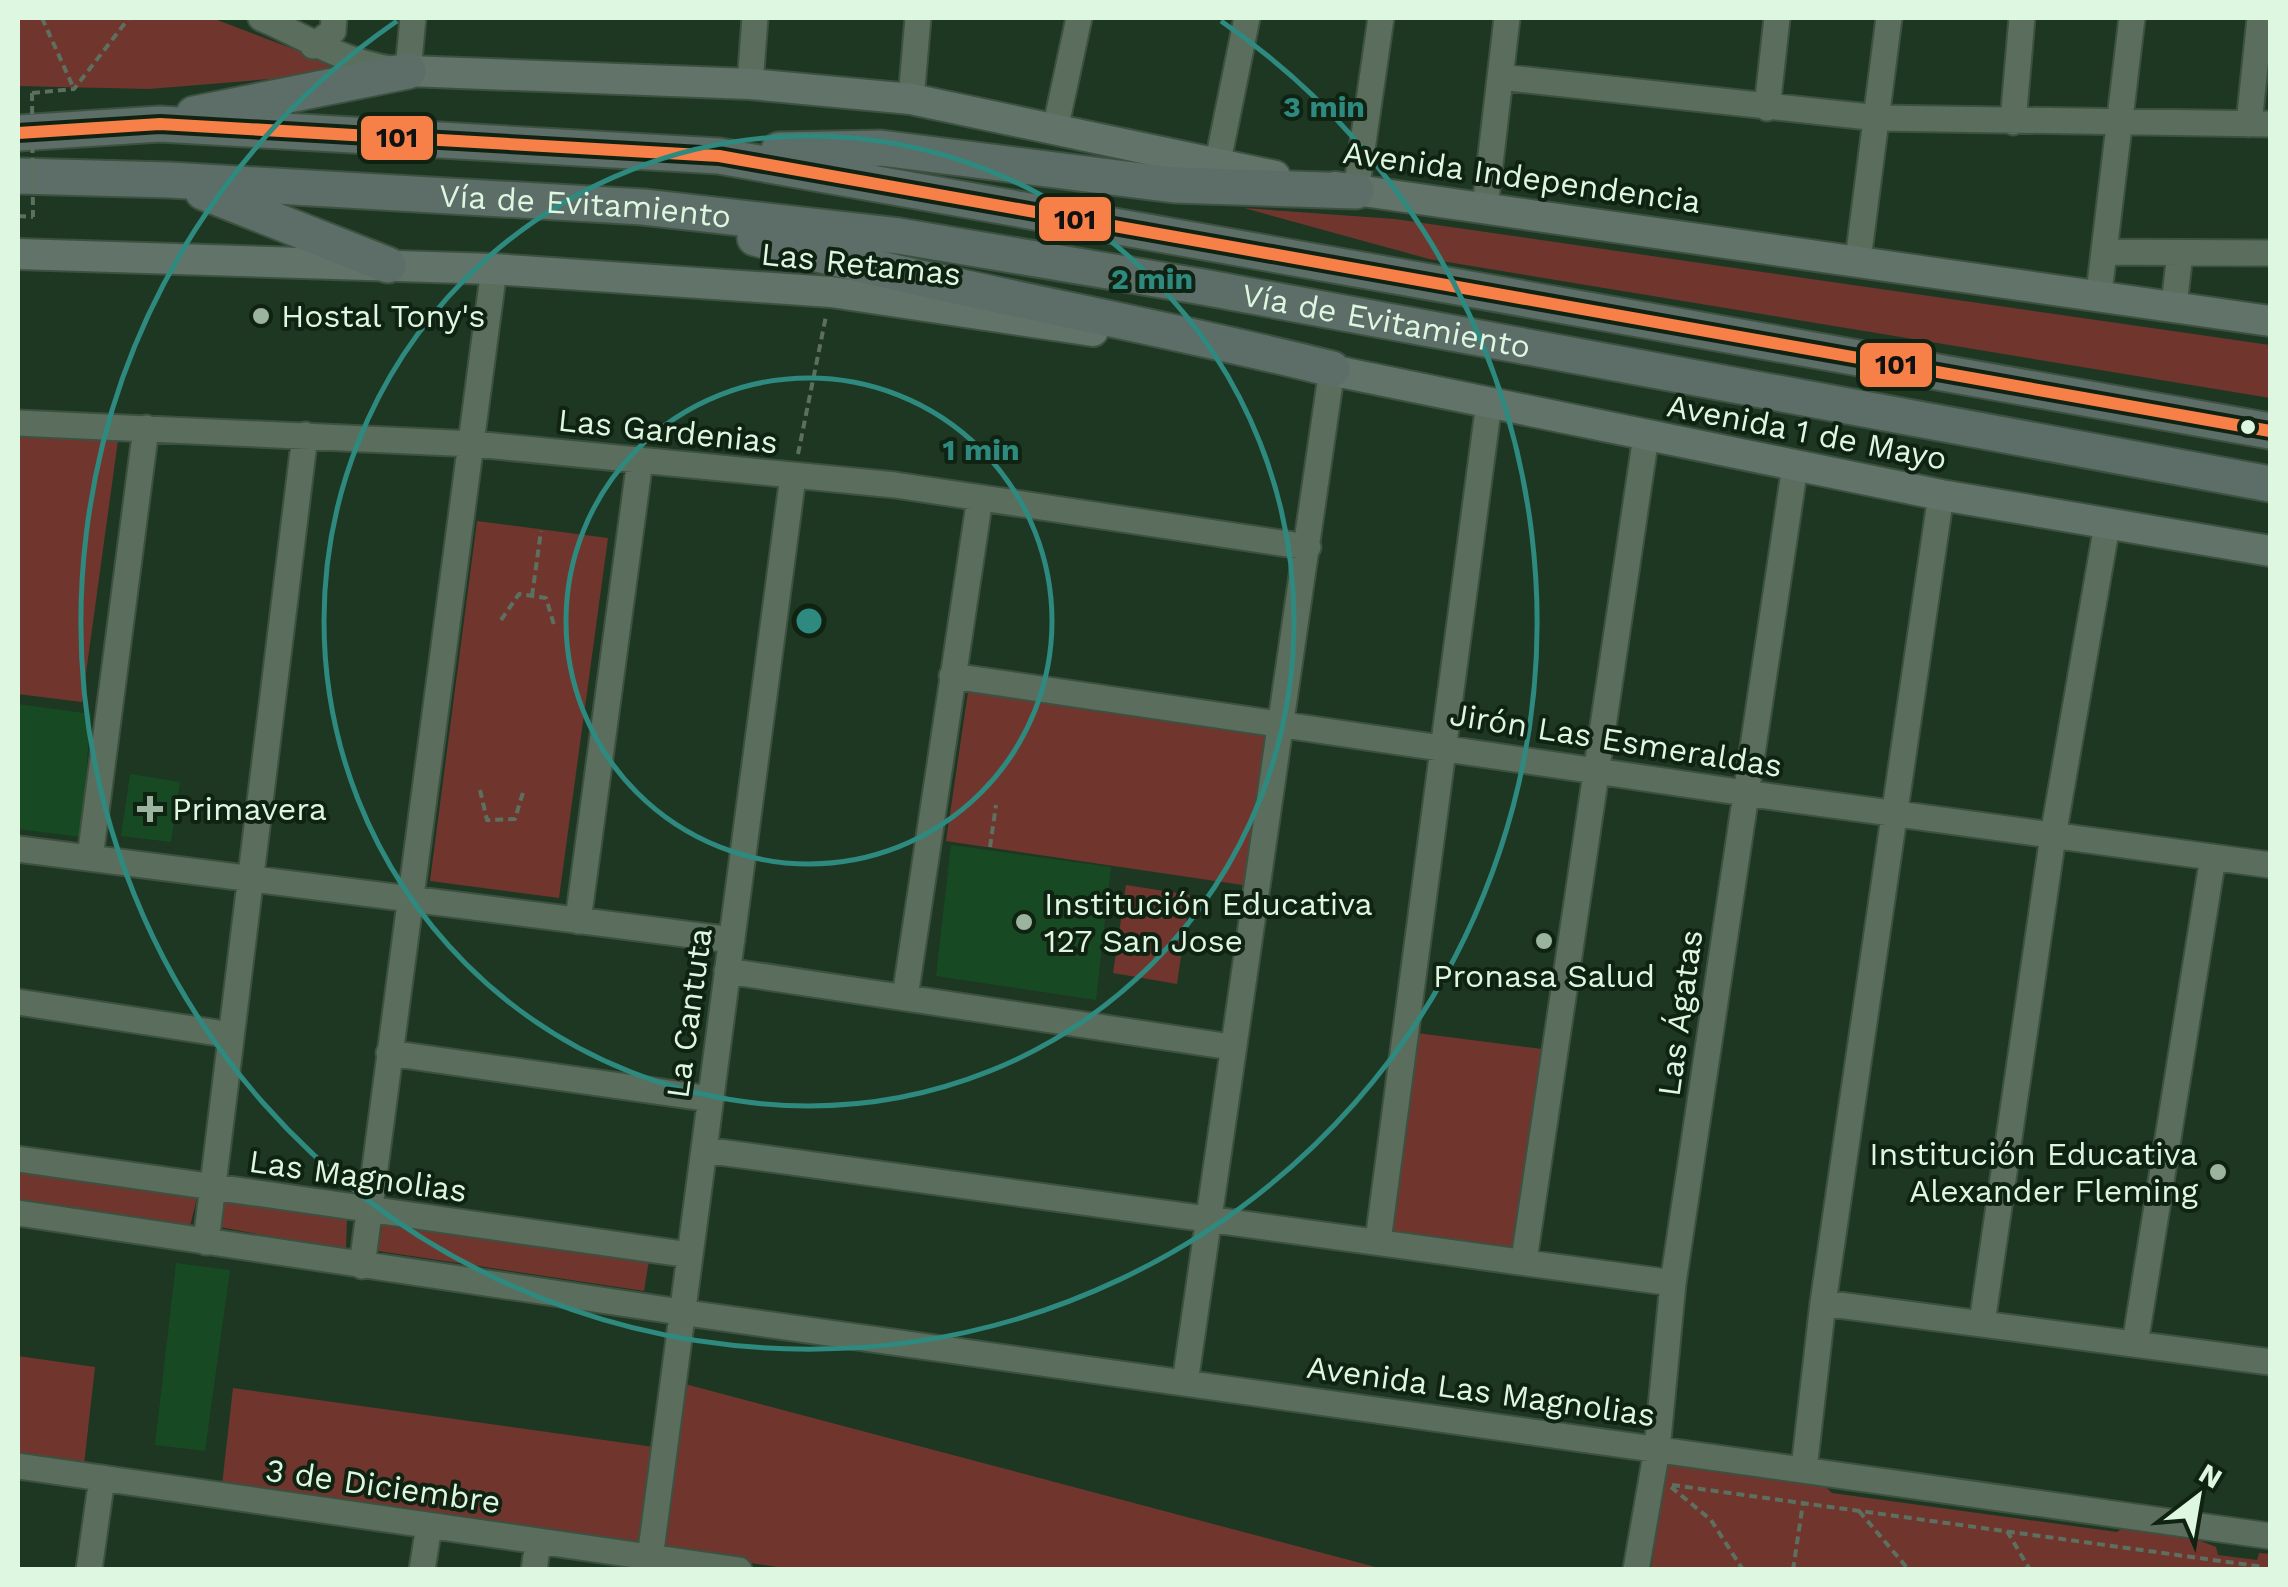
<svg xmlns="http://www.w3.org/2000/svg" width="2288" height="1587" viewBox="0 0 2288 1587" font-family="'Work Sans',sans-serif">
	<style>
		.built { fill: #174a22 }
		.green { fill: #70362e }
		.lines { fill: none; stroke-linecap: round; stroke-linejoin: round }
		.minor-casing { stroke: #3d5141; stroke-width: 29 }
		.major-casing { stroke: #3d5141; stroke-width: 34 }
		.highway-casing { stroke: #3d5141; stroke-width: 39 }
		.path { stroke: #5d6f5f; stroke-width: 4; stroke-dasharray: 8 5; stroke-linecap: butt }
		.minor { stroke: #5b6e5e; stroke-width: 25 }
		.major { stroke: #62736a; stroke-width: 30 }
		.highway { stroke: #5c6e67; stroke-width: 35 }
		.path-bridge { stroke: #5d6f5f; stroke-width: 4; stroke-dasharray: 8 5; stroke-linecap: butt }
		.bus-1-casing { stroke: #102313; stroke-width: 20 }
		.bus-1 { stroke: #f78048; stroke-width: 12 }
		.ring { fill: none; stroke: #2e897f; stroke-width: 5 }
		.poi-dot { fill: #9ab49e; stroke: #102313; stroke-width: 4 }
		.bus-dot { fill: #def7e0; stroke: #102313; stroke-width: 4 }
		.labels { text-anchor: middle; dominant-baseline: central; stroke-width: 8; stroke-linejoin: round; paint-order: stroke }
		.street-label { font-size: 32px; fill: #def7e0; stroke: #102313 }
		.poi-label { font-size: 32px; fill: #def7e0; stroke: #102313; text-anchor: start }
		.centre { fill: #2e897f; stroke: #102313; stroke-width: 5 }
		.ring-label { font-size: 30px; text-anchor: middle; font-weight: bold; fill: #2e897f; stroke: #102313; stroke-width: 8; stroke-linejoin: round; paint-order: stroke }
		.line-badge { stroke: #102313; stroke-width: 4 }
		.pale-badge-label { font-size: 28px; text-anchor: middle; font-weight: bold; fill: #111 }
	</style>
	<rect width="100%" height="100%" fill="#1d3722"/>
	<path class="built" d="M 18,704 L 91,714 L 81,837 L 18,829 Z
		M 130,774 L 180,782 L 171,842 L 121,836 Z
		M 951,845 L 1111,867 L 1096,1000 L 936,976 Z
		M 176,1263 L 230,1270 L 205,1451 L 155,1445 Z"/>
	<path class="green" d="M 18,18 L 212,18 L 354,72 L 149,89 L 18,86 Z
		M 1244,208 L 1395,219 L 2270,345 L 2270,398 L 1429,259 Z
		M 18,430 L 119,433 L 82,702 L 18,694 Z
		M 477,521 L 608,538 L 559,898 L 430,881 Z
		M 969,685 L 1269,732 L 1249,886 L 946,841 Z
		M 1126,885 L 1190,895 L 1177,984 L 1113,973 Z
		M 1417,1033 L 1542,1049 L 1516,1252 L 1392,1235 Z
		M 18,1171 L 197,1198 L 190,1226 L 18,1201 Z
		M 224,1196 L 347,1216 L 346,1251 L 220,1227 Z
		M 383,1220 L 649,1260 L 644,1291 L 378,1251 Z
		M 18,1356 L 95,1367 L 84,1465 L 18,1455 Z
		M 685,1384 L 1383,1569 L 799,1570 L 665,1551 Z
		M 233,1388 L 661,1448 L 648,1548 L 222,1485 Z
		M 1666,1461 L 1821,1482 L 1832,1493 L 2117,1532 L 2126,1525 L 2175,1531 L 2216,1547 L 2218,1555 L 2257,1560 L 2259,1553 L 2270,1554 L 2270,1570 L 1651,1570 Z"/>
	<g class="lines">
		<g class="minor-casing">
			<path id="minor" d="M 261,18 C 312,40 350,67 408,71 L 413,18
				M 313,46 L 333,31 L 334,18
				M 1500,77 L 1878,118 L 2270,124
				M 750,84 L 755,18
				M 911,99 L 918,18
				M 1767,108 L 1777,18
				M 2013,122 L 2022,18
				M 2249,124 L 2260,18
				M 1055,130 L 1079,18
				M 1217,166 L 1247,18
				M 1356,191 L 1381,18
				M 1485,207 L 1507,18
				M 2104,252 L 2270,253
				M 1858,260 L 1889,18
				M 2099,293 L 2132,18
				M 2174,305 L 2180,253
				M 18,423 L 474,444 L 895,485 L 1308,547
				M 952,676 L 1745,793 L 2270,865
				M 18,849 L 732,940
				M 90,858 L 146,428
				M 578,921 L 640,460
				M 727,971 L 1231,1047
				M 905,997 L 980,498
				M 18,1002 L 231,1035
				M 389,1053 L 711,1099
				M 704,1150 L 1673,1283
				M 18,1159 L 690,1255
				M 18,1213 L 694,1314 L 2270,1536
				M 1378,1241 L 1489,403
				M 206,1242 L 305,435
				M 1524,1260 L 1646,436
				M 362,1266 L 494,269
				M 1823,1303 L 2270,1362
				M 1982,1323 L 2053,836 L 2107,525
				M 2135,1344 L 2213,857
				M 1185,1383 L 1332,369
				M 18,1466 L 739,1570
				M 1804,1469 L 1823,1303 L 1941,495
				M 650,1558 L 793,476
				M 89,1570 L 102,1478
				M 422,1570 L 429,1526
				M 534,1570 L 538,1542
				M 1636,1570 L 1657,1449 L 1673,1283 L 1795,466"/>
		</g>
		<g class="major-casing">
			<path id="major" d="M 408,71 L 750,84 L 911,99 L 1275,176
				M 1335,187 L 2270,321
				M 18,254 L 494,269 L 831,292 L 1093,331
				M 1311,366 L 1941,495 L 2270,551"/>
		</g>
		<g class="highway-casing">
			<g id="highway">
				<path d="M 194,114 L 408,71"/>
				<path d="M 18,133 L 160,124 L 719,156 L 2270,431"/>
				<path d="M 779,150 L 881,148 L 1174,185 L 1356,191"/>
				<path id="s1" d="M 18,176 L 169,180 L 643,207 L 899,236 L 1203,287 L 2270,484"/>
				<path d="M 203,192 L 388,265"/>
				<path d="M 755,238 C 946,289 1141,321 1332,369"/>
			</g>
		</g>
		<path class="path" d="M 42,18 L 74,89
			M 32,93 L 74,89 L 129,18
			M 18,216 L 33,217
			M 798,454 L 826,316
			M 532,596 L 541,531
			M 501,620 L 519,594 L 546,598 L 554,625
			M 480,790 L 487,820 L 515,819 L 524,789
			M 990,847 L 996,805
			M 1672,1485 L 2264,1567
			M 1671,1487 L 1711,1520 L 1743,1570
			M 1859,1511 L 1909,1570
			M 2007,1531 L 2030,1570
			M 1793,1570 L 1803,1503"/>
		<use href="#minor" class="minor"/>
		<use href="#major" class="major"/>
		<use href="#highway" class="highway"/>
		<path class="path-bridge" d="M 32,93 L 33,217"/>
		<g class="bus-1-casing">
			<path id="bus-1" d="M 18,133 L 160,124 L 719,156 L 2270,431"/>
		</g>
		<use href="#bus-1" class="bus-1"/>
	</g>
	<g class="ring">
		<circle cx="809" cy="621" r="243"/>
		<circle cx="809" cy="621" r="485"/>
		<path d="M1221 21A728 728 0 1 1 397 21"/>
	</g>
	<g class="poi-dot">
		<circle cx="261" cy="316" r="10"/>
		<path d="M145 794h10v10h10v10h-10v10h-10v-10h-10v-10h10z"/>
		<circle cx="1024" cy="922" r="10"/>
		<circle cx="1544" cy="941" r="10"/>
		<circle cx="2218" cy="1172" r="10"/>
	</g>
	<circle class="bus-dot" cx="2248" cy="427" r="9"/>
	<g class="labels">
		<g class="street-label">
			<text transform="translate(1522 177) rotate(8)">Avenida Independencia</text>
			<text stroke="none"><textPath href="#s1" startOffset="568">Vía de Evitamiento</textPath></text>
			<text transform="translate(861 264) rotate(6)">Las Retamas</text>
			<text stroke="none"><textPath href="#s1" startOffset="1378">Vía de Evitamiento</textPath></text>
			<text transform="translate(668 431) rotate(6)">Las Gardenias</text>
			<text transform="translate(1807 432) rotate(11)">Avenida 1 de Mayo</text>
			<text transform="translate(1616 740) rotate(9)">Jirón Las Esmeraldas</text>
			<text transform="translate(689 1013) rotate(-82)">La Cantuta</text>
			<text transform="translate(1680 1013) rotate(-82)">Las Ágatas</text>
			<text transform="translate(358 1176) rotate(8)">Las Magnolias</text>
			<text transform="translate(1481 1391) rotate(8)">Avenida Las Magnolias</text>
			<text transform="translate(383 1486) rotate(8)">3 de Diciembre</text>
		</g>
		<g class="poi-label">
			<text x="281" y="316">Hostal Tony's</text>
			<text x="172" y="809">Primavera</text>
			<text x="1044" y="904">Institución Educativa<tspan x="1044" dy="37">127 San Jose</tspan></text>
			<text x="1544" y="976" text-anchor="middle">Pronasa Salud</text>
			<text x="2198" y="1154" text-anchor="end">Institución Educativa<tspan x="2198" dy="37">Alexander Fleming</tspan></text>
		</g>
	</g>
	<circle cx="809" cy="621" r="15" class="centre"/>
	<g class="ring-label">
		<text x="1324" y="117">3 min</text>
		<text x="1152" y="289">2 min</text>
		<text x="981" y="460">1 min</text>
	</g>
	<g class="line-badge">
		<rect x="359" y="114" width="76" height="48" rx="10" fill="#f78048"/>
		<rect x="1037" y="195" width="76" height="48" rx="10" fill="#f78048"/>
		<rect x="1858" y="341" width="76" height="48" rx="10" fill="#f78048"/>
	</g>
	<g class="pale-badge-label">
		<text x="397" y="147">101</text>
		<text x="1075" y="229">101</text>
		<text x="1896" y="374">101</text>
	</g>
	<rect width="2288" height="1587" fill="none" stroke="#def7e0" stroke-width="40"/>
	<g transform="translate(2198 1497) rotate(31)" stroke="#102313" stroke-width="8" paint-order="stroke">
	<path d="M0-8L18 38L0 25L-18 38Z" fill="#def7e0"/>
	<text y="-15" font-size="28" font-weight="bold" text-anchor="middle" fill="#def7e0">N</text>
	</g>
</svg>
